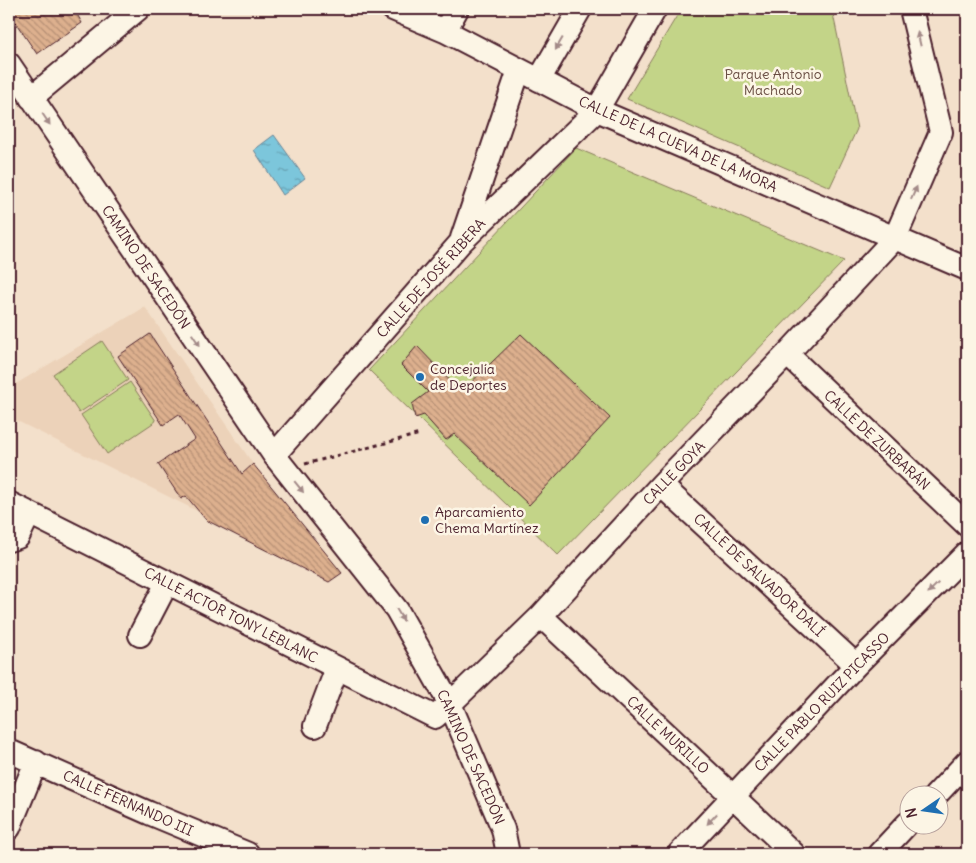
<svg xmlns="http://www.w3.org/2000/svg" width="976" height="863" viewBox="0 0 976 863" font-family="Delius,sans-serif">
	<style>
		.built { fill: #ecd2b9 }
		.green { fill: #c3d488; stroke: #867a5a }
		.water { fill: url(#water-ripples); stroke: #678395 }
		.building { fill: url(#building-back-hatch); stroke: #4a1f2b }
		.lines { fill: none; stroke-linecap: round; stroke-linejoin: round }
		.minor-casing { stroke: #4a1f2b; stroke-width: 26 }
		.path { stroke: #4a1f2b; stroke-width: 3; stroke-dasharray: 4 4; stroke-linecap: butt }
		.minor { stroke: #fcf5e5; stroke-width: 22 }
		.oneway { fill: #a38a88 }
		.poi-dot { fill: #1f6fb2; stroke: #fcf5e5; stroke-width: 2 }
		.labels { text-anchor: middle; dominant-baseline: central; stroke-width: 5; stroke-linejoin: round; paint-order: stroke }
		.park-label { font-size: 14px; fill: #684c42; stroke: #fcf5e5 }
		.street-label { font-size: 14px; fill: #4a1f2b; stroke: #fcf5e5 }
		.poi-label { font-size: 14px; fill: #4a1f2b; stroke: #fcf5e5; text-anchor: start }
	</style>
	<defs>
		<pattern id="water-ripples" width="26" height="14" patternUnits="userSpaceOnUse" patternTransform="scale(1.25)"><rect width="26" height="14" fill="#7bc6db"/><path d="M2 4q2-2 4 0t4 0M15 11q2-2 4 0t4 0" fill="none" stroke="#67a0b2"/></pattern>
		<pattern id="building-back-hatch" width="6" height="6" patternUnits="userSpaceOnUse" patternTransform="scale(1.25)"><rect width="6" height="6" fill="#ddb08e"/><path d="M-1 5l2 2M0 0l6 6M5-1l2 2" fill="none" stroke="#b58f74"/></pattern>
	</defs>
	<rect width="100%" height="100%" fill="#f3e0cb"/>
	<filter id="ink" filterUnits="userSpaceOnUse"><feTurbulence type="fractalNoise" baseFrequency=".02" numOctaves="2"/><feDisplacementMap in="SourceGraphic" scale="10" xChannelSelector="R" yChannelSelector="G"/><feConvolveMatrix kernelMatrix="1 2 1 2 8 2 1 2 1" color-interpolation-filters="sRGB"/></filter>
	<g filter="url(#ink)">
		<path class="built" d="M 145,307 L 253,464 L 199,512 L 9,417 L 9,388 Z"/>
		<path class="green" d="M 681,9 L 832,9 L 857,129 L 830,187 L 627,99 Z
			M 576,148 L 844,261 L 558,555 L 369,370 Z
			M 102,341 L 128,380 L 79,413 L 53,374 Z
			M 130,382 L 156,421 L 107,454 L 81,415 Z"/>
		<path class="water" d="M 274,135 L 305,178 L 283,195 L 254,150 Z"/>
		<path class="building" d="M 9,9 L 74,9 L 82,23 L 37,54 L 9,13 Z
			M 150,334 L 242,474 L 253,464 L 342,573 L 329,582 L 206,520 L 186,496 L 181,499 L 158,464 L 195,439 L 179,414 L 163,425 L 118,356 Z
			M 521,334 L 610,418 L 529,505 L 454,434 L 446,440 L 424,415 L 415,418 L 412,404 L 428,392 L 401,365 L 417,346 L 461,392 Z"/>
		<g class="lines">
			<g class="minor-casing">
				<path id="minor" d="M 393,9 L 445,31 L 597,110 L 967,269
					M 445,31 L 457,9
					M 9,64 L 274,455 L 397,610 L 450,704 L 503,829 L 508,854
					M 539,80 L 580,9
					M 31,98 L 138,9
					M 462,238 L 519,70
					M 787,354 L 967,525
					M 274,455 L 461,242 L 597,110 L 655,9
					M 661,485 L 856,665
					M 9,503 L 435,717 L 450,704 L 541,616 L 661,485 L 787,354 L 895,238 L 941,132 L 911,9
					M 9,540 L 18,537 L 29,514
					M 541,616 L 794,854
					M 140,635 L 167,583
					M 315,726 L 337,668
					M 9,751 L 149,813 L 248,854
					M 935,796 L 967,762
					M 9,828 L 36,762
					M 679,854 L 856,665 L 967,553
					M 879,854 L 908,823"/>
			</g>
			<path class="path" d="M 305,464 L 420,434"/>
			<use href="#minor" class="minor"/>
		</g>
		<defs><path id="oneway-solid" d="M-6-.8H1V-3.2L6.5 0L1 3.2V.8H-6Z" transform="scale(1.25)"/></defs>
		<g class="oneway">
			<use href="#oneway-solid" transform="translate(919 39) rotate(-103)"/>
			<use href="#oneway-solid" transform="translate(559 44) rotate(120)"/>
			<use href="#oneway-solid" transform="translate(46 119) rotate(56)"/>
			<use href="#oneway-solid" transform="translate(914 193) rotate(-66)"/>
			<use href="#oneway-solid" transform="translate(196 340) rotate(56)"/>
			<use href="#oneway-solid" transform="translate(299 487) rotate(51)"/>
			<use href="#oneway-solid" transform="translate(933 588) rotate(135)"/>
			<use href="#oneway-solid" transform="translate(400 615) rotate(59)"/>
			<use href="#oneway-solid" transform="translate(712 819) rotate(133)"/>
		</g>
	</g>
	<g class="poi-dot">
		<circle cx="420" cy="377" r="5"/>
		<circle cx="425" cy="520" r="5"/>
	</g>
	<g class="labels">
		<g class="park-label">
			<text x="773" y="74">Parque Antonio<tspan x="773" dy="16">Machado</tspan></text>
		</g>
		<g class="street-label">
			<text transform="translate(678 144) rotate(24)">CALLE DE LA CUEVA DE LA MORA</text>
			<text transform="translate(146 267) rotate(56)">CAMINO DE SACEDÓN</text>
			<text transform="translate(431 278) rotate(-48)">CALLE DE JOSÉ RIBERA</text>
			<text transform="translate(877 440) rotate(43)">CALLE DE ZURBARÁN</text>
			<text transform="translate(674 473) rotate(-46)">CALLE GOYA</text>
			<text transform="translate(759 575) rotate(43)">CALLE DE SALVADOR DALÍ</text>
			<text transform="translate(231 615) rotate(27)">CALLE ACTOR TONY LEBLANC</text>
			<text transform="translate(822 702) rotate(-46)">CALLE PABLO RUIZ PICASSO</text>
			<text transform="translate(668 735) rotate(43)">CALLE MURILLO</text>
			<text transform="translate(471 757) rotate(66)">CAMINO DE SACEDÓN</text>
			<text transform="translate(128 803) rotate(24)">CALLE FERNANDO III</text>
		</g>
		<g class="poi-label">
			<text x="430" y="369">Concejalía<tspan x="430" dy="16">de Deportes</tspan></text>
			<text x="435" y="512">Aparcamiento<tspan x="435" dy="16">Chema Martínez</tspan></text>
		</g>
	</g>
	<rect width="976" height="863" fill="none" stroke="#fcf5e5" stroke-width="30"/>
	<rect x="15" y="15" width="946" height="833" fill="none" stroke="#4a1f2b" stroke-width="2" filter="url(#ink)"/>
	<g transform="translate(924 810) rotate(257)"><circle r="24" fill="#fcf5e5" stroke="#b59f9b"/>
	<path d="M0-4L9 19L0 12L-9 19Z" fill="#1f6fb2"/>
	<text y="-8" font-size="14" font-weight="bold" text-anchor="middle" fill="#4a1f2b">N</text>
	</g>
</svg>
